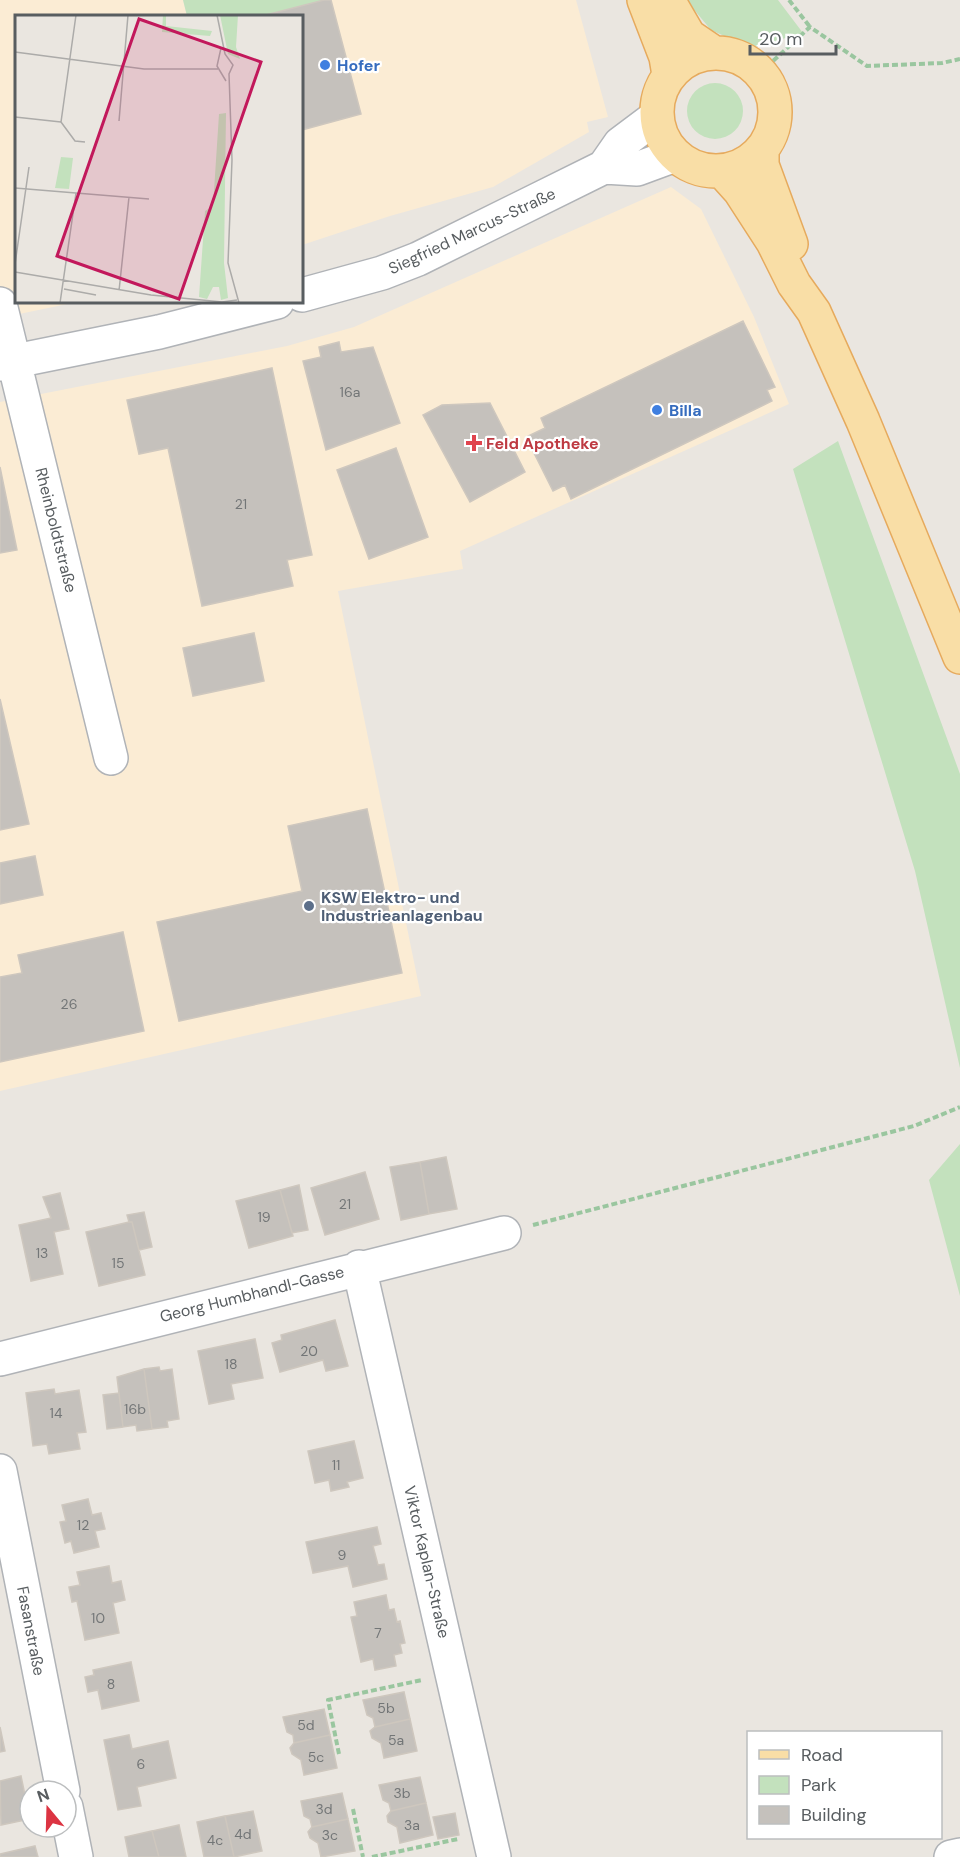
<svg xmlns="http://www.w3.org/2000/svg" width="960" height="1857" viewBox="0 0 960 1857" font-family="'DM Sans',sans-serif">
	<style>
		.commercial { fill: #fbecd4 }
		.green { fill: #c3e1bd }
		.building { fill: #c5c1bc; stroke: #cec7be; stroke-width: 1.5 }
		.lines { fill: none; stroke-linecap: round; stroke-linejoin: round }
		.minor-casing { stroke: #b0b3b7; stroke-width: 36 }
		.major-casing { stroke: #e6aa5d; stroke-width: 36 }
		.path { stroke: #9ac69f; stroke-width: 4; stroke-dasharray: 6 3; stroke-linecap: butt }
		.minor { stroke: #fff; stroke-width: 33 }
		.major { stroke: #f9dea6; stroke-width: 33 }
		.shop-dot { fill: #3f7fe0; stroke: #fff; stroke-width: 2 }
		.health-dot { fill: #e0444e; stroke: #fff; stroke-width: 2 }
		.service-dot { fill: #5c6f8a; stroke: #fff; stroke-width: 2 }
		.labels { text-anchor: middle; dominant-baseline: central; stroke-width: 4.5; stroke-linejoin: round; paint-order: stroke }
		.number-label { font-size: 14px; fill: #737677 }
		.shop-label { font-size: 16px; font-weight: bold; fill: #366cbe; stroke: #fff; text-anchor: start }
		.street-label { font-size: 16px; fill: #585d60; stroke: #fff }
		.health-label { font-size: 16px; font-weight: bold; fill: #be3a42; stroke: #fff; text-anchor: start }
		.service-label { font-size: 16px; font-weight: bold; fill: #4e5e75; stroke: #fff; text-anchor: start }
		.inset-road { fill: none; stroke: #acaba9; stroke-width: 1.5 }
		.view { fill: #c2185b; fill-opacity: 0.15; stroke: #c2185b; stroke-width: 3 }
		.inset-edge { fill: none; stroke: #585d60; stroke-width: 3 }
	</style>
	<rect width="100%" height="100%" fill="#eae6e0"/>
	<path class="commercial" d="M 0,0 L 183,0 L 187,16 L 16,16 L 16,302 L 77,302 L 0,318 Z
		M 324,0 L 576,0 L 608,117 L 587,122 L 589,132 L 493,187 L 390,216 L 302,245 L 302,16 L 262,16 Z
		M 671,187 L 701,209 L 754,317 L 789,404 L 460,551 L 463,569 L 338,591 L 421,996 L 0,1091 L 0,402 L 287,346 L 354,327 Z"/>
	<path class="green" d="M 183,0 L 324,0 L 262,16 L 187,16 Z
		M 686,0 L 778,0 L 803,33 L 751,48 L 711,30 Z
		M687 111a28 28 0 1 1 56 0a28 28 0 1 1-56 0Z
		M 838,441 L 960,774 L 960,1068 L 915,871 L 793,469 Z
		M 960,1144 L 960,1296 L 929,1180 Z"/>
	<path class="building" d="M 324,0 L 331,0 L 361,114 L 302,130 L 302,16 L 262,16 Z
		M 743,321 L 775,387 L 767,390 L 772,401 L 571,499 L 565,485 L 553,491 L 526,437 L 545,428 L 541,418 Z
		M 339,342 L 341,352 L 373,347 L 400,423 L 326,450 L 303,361 L 321,357 L 319,347 Z
		M 272,368 L 312,555 L 287,560 L 293,586 L 202,606 L 168,448 L 139,454 L 127,400 Z
		M 490,403 L 525,472 L 470,502 L 423,415 L 442,405 Z
		M 396,448 L 428,537 L 369,559 L 337,470 Z
		M 0,467 L 17,550 L 0,553 Z
		M 254,633 L 264,681 L 193,696 L 183,648 Z
		M 0,699 L 29,824 L 0,830 Z
		M 367,809 L 402,973 L 179,1021 L 157,922 L 302,891 L 288,826 Z
		M 35,856 L 43,895 L 0,904 L 0,863 Z
		M 123,932 L 144,1031 L 0,1062 L 0,977 L 22,973 L 18,955 Z
		M 446,1157 L 457,1209 L 429,1214 L 420,1162 Z
		M 420,1162 L 429,1214 L 401,1220 L 390,1167 Z
		M 365,1172 L 379,1219 L 325,1235 L 311,1188 Z
		M 299,1185 L 308,1230 L 292,1233 L 280,1190 Z
		M 280,1190 L 293,1236 L 249,1248 L 236,1201 Z
		M 60,1193 L 69,1229 L 54,1232 L 63,1274 L 31,1281 L 19,1225 L 51,1218 L 43,1197 Z
		M 144,1212 L 152,1247 L 139,1250 L 132,1222 L 129,1222 L 127,1215 Z
		M 129,1222 L 132,1222 L 145,1275 L 99,1286 L 86,1232 Z
		M 335,1320 L 348,1366 L 326,1371 L 323,1360 L 280,1372 L 272,1343 L 282,1340 L 281,1335 Z
		M 255,1339 L 263,1378 L 231,1384 L 234,1399 L 209,1404 L 198,1351 Z
		M 159,1367 L 160,1371 L 172,1369 L 179,1419 L 167,1421 L 168,1427 L 152,1429 L 144,1369 Z
		M 144,1369 L 152,1429 L 137,1431 L 136,1425 L 123,1427 L 117,1377 Z
		M 54,1389 L 55,1394 L 79,1390 L 86,1432 L 77,1433 L 80,1449 L 49,1454 L 47,1444 L 33,1446 L 26,1393 Z
		M 119,1393 L 123,1427 L 107,1429 L 103,1395 Z
		M 354,1441 L 363,1478 L 347,1482 L 349,1487 L 331,1491 L 329,1480 L 315,1483 L 308,1451 Z
		M 88,1499 L 92,1515 L 101,1513 L 105,1529 L 95,1531 L 99,1547 L 74,1553 L 71,1541 L 65,1543 L 60,1522 L 66,1521 L 62,1505 Z
		M 377,1527 L 381,1544 L 373,1546 L 378,1565 L 384,1564 L 387,1579 L 353,1587 L 348,1566 L 313,1573 L 306,1542 Z
		M 109,1566 L 112,1583 L 121,1581 L 125,1600 L 113,1603 L 119,1633 L 85,1640 L 77,1601 L 72,1602 L 69,1587 L 80,1585 L 77,1572 Z
		M 386,1595 L 389,1610 L 394,1609 L 397,1622 L 400,1621 L 405,1643 L 400,1644 L 402,1653 L 394,1655 L 396,1666 L 375,1670 L 373,1659 L 361,1662 L 351,1617 L 357,1616 L 354,1602 Z
		M 131,1662 L 139,1701 L 102,1709 L 98,1690 L 88,1692 L 85,1677 L 94,1675 L 93,1670 Z
		M 404,1692 L 410,1719 L 375,1727 L 373,1718 L 367,1715 L 363,1700 Z
		M 324,1709 L 330,1735 L 294,1743 L 293,1735 L 287,1732 L 283,1717 Z
		M 410,1719 L 417,1751 L 384,1758 L 381,1743 L 372,1738 L 370,1731 L 375,1727 Z
		M 0,1727 L 5,1751 L 0,1752 Z
		M 129,1735 L 132,1749 L 168,1741 L 176,1778 L 137,1787 L 141,1806 L 118,1810 L 104,1740 Z
		M 330,1735 L 337,1768 L 304,1775 L 301,1760 L 292,1754 L 290,1748 L 294,1743 Z
		M 21,1776 L 30,1819 L 1,1825 L 0,1781 Z
		M 420,1777 L 426,1803 L 391,1811 L 389,1803 L 383,1800 L 379,1785 Z
		M 342,1793 L 348,1819 L 312,1827 L 310,1819 L 304,1816 L 301,1801 Z
		M 426,1803 L 433,1835 L 400,1843 L 397,1827 L 388,1822 L 387,1816 L 391,1811 Z
		M 253,1811 L 262,1851 L 234,1857 L 225,1816 Z
		M 455,1813 L 459,1835 L 438,1839 L 433,1817 Z
		M 225,1816 L 234,1857 L 204,1857 L 197,1822 Z
		M 348,1819 L 355,1851 L 321,1857 L 318,1843 L 310,1838 L 308,1832 L 312,1827 Z
		M 179,1825 L 186,1857 L 159,1857 L 152,1831 Z
		M 152,1831 L 159,1857 L 129,1857 L 125,1837 Z
		M 35,1846 L 38,1857 L 0,1857 L 0,1854 Z"/>
	<g class="lines">
		<g class="minor-casing">
			<path id="minor" d="M 604,167 L 637,169 L 675,155
				M 302,295 L 382,273 L 418,259 L 604,167 L 620,144 L 656,117
				M 0,304 L 111,758
				M 0,364 L 159,332 L 277,302
				M 359,1267 L 494,1857
				M 0,1359 L 504,1233
				M 0,1471 L 63,1791
				M 66,1807 L 76,1857
				M 951,1857 L 960,1855"/>
		</g>
		<g class="major-casing">
			<path id="major" d="M 644,0 L 666,57 L 669,75
				M 668,0 L 689,36 L 714,53
				M657 112a59 59 0 1 1 118 0a59 59 0 1 1-118 0Z
				M 762,149 L 762,165 L 791,244
				M 722,171 L 740,191 L 773,242 L 794,284 L 814,312 L 863,421 L 960,657"/>
		</g>
		<path class="path" d="M 789,0 L 810,27
			M 760,73 L 810,27 L 867,66 L 942,63 L 960,59
			M 533,1225 L 914,1126 L 960,1107
			M 339,1754 L 328,1700 L 422,1680
			M 353,1809 L 363,1857
			M 372,1857 L 458,1839"/>
		<use href="#minor" class="minor"/>
		<use href="#major" class="major"/>
	</g>
	<g class="shop-dot">
		<circle cx="325" cy="65" r="6"/>
		<circle cx="657" cy="410" r="6"/>
	</g>
	<path class="health-dot" d="M471 434h6v6h6v6h-6v6h-6v-6h-6v-6h6z"/>
	<circle class="service-dot" cx="309" cy="906" r="6"/>
	<g class="labels">
		<g class="number-label">
			<text x="350" y="392">16a</text>
			<text x="241" y="504">21</text>
			<text x="69" y="1004">26</text>
			<text x="345" y="1204">21</text>
			<text x="264" y="1217">19</text>
			<text x="42" y="1253">13</text>
			<text x="118" y="1263">15</text>
			<text x="309" y="1351">20</text>
			<text x="231" y="1364">18</text>
			<text x="135" y="1409">16b</text>
			<text x="56" y="1413">14</text>
			<text x="336" y="1465">11</text>
			<text x="83" y="1525">12</text>
			<text x="342" y="1555">9</text>
			<text x="98" y="1618">10</text>
			<text x="378" y="1633">7</text>
			<text x="111" y="1684">8</text>
			<text x="386" y="1708">5b</text>
			<text x="306" y="1725">5d</text>
			<text x="396" y="1740">5a</text>
			<text x="316" y="1757">5c</text>
			<text x="141" y="1764">6</text>
			<text x="402" y="1793">3b</text>
			<text x="324" y="1809">3d</text>
			<text x="412" y="1825">3a</text>
			<text x="243" y="1834">4d</text>
			<text x="330" y="1835">3c</text>
			<text x="215" y="1840">4c</text>
		</g>
		<g class="shop-label">
			<text x="337" y="65">Hofer</text>
			<text x="669" y="410">Billa</text>
		</g>
		<g class="street-label">
			<text transform="translate(472 231) rotate(-25)">Siegfried Marcus-Straße</text>
			<text transform="translate(56 530) rotate(76)">Rheinboldtstraße</text>
			<text transform="translate(252 1294) rotate(-14)">Georg Humbhandl-Gasse</text>
			<text transform="translate(427 1562) rotate(77)">Viktor Kaplan-Straße</text>
			<text transform="translate(31 1631) rotate(79)">Fasanstraße</text>
		</g>
		<g class="health-label">
			<text x="486" y="443">Feld Apotheke</text>
		</g>
		<g class="service-label">
			<text x="321" y="897">KSW Elektro- und<tspan x="321" dy="18">Industrieanlagenbau</tspan></text>
		</g>
	</g>
	<g transform="translate(15 15)">
		<rect width="288" height="288" fill="#eae6e0"/>
		<path d="M 148,0 L 151,0 L 151,11 L 197,16 L 195,21 L 147,17 ZM 205,0 L 223,0 L 221,32 L 225,44 L 213,39 ZM 211,98 L 209,248 L 213,283 L 206,285 L 204,272 L 198,272 L 192,284 L 184,282 L 190,196 L 198,191 L 204,99 ZM 46,142 L 58,143 L 54,174 L 40,173 Z" fill="#c3e1bd"/>
		<path class="inset-road" d="M 202,0 L 210,39 L 218,50 L 214,59 L 217,145 L 213,248 L 224,288M 206,33 L 202,51 L 211,66M 0,37 L 129,54 L 203,54M 0,102 L 46,107M 104,106 L 113,0M 46,107 L 61,0M 46,107 L 60,126 L 70,127M 0,173 L 134,184M 0,249 L 14,152M 0,257 L 136,280 L 207,287 L 222,285M 49,274 L 81,280M 104,276 L 114,182M 45,288 L 61,178"/>
		<path class="view" d="M 124,4 L 246,47 L 164,284 L 42,241 Z"/>
		<rect width="288" height="288" class="inset-edge"/>
	</g>
	<rect x="747" y="1731" width="195" height="108" fill="#ffffff" stroke="#bcbebf" stroke-width="1.5"/>
	<rect x="759" y="1750" width="30" height="9" fill="#f9dea6" stroke="#bcbebf" stroke-width="1.5"/>
	<text x="801" y="1761" font-size="18" fill="#585d60">Road</text>
	<rect x="759" y="1776" width="30" height="18" fill="#c3e1bd" stroke="#bcbebf" stroke-width="1.5"/>
	<text x="801" y="1791" font-size="18" fill="#585d60">Park</text>
	<rect x="759" y="1806" width="30" height="18" fill="#c5c1bc" stroke="#bcbebf" stroke-width="1.5"/>
	<text x="801" y="1821" font-size="18" fill="#585d60">Building</text>
	<g transform="translate(48 1809) rotate(341)"><circle r="28" fill="#ffffff" stroke="#bcbebf" stroke-width="1.5"/>
	<path d="M0-4.5L10 22L0 15L-10 22Z" fill="#dc3442"/>
	<text y="-9" font-size="16" font-weight="bold" text-anchor="middle" fill="#585d60">N</text>
	</g>
	<path d="M750 45v9h86v-9" fill="none" stroke="#585d60" stroke-width="3"/>
	<text x="759" y="45" font-size="18" fill="#585d60" stroke="#ffffff" stroke-width="4.5" paint-order="stroke">20 m</text>
</svg>
